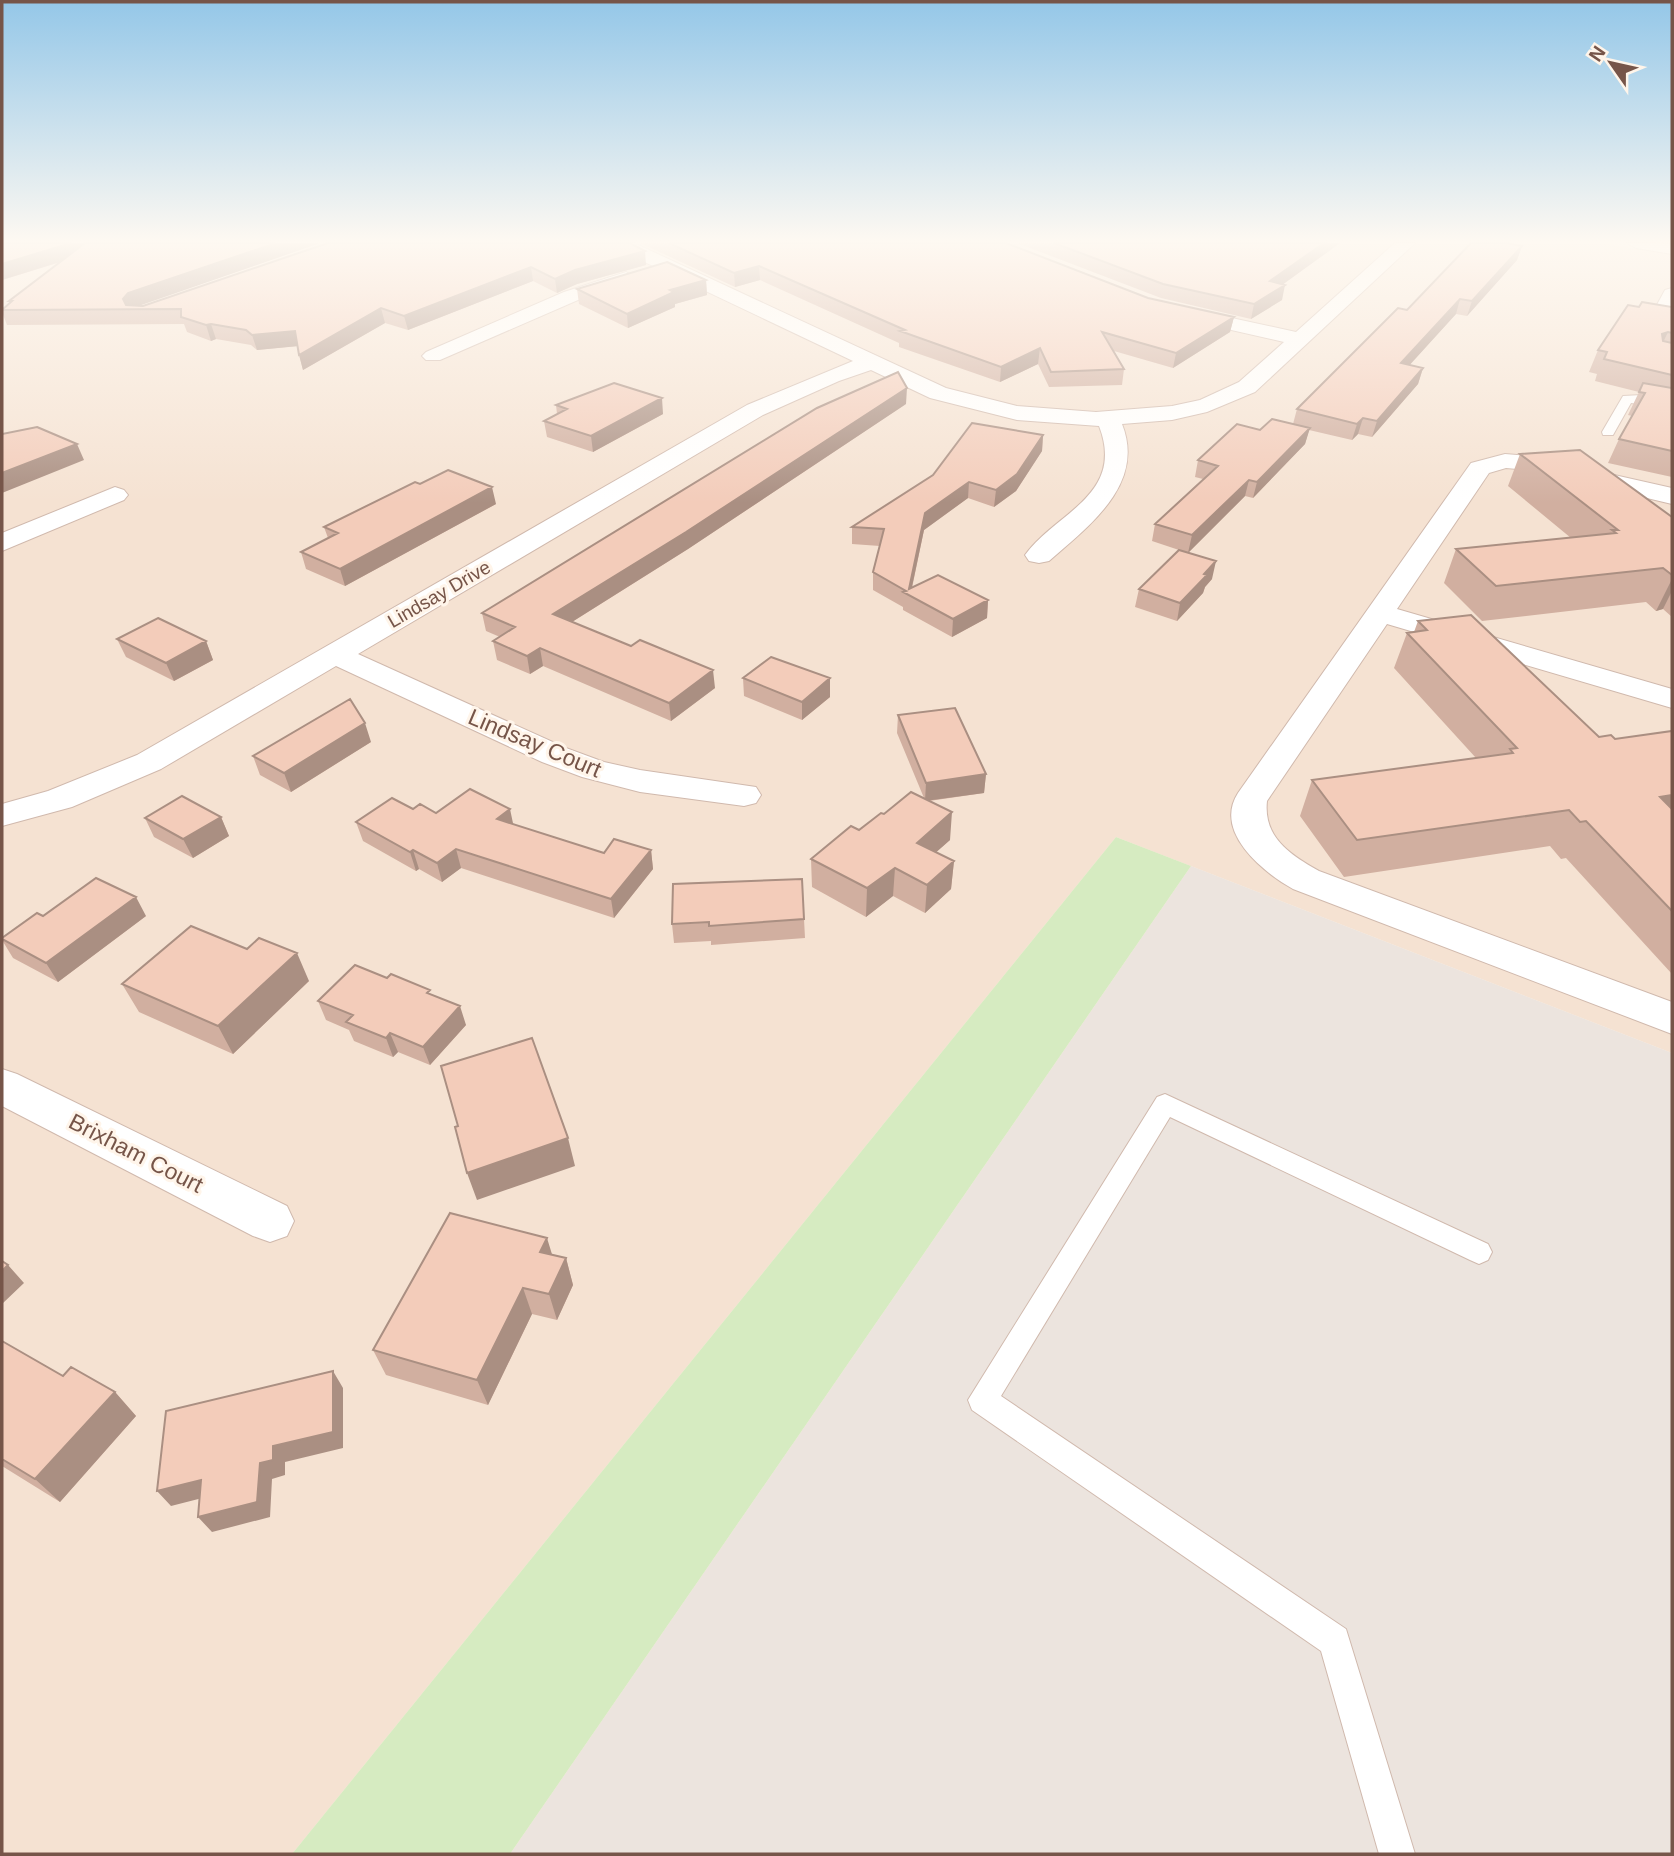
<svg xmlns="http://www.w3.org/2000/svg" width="1674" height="1856" viewBox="0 0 1674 1856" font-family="Helvetica,sans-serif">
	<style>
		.residential { fill: #f5e2d2 }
		.industrial { fill: #ece4de }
		.green { fill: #d6ebc1 }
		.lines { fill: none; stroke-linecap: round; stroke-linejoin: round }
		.service-casing { stroke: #d0b9ad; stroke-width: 2 }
		.minor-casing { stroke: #d0b9ad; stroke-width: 2 }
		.secondary-casing { stroke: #d4b9aa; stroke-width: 2 }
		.service { fill: #fff; fill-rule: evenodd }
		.minor { fill: #fff; fill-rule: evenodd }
		.secondary { fill: #fff; fill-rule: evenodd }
		.wall { fill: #d1afa0 }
		.shaded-wall { fill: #aa8f82 }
		.building { fill: #f3ccba; stroke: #aa8f82; stroke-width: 2 }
		.labels { text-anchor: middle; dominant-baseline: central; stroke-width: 6; stroke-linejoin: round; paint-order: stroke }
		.far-street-label { font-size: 19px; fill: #765549; stroke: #fff5ea }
		.street-label { font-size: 23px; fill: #765549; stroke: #fff5ea }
	</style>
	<rect width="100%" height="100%" fill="#fdf1e3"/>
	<path class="residential" d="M 2,243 L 1602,243 L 1672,255 L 1672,1053 L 1116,837 L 292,1854 L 2,1854 Z"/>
	<path class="industrial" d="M 1191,866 L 1672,1053 L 1672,1854 L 510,1854 Z"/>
	<path class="green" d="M 1116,837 L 1191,866 L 510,1854 L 292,1854 Z"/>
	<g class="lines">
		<g class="service-casing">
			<path id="service" d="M 1642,395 L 1672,401 L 1672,409 L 1631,403 L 1613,435 L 1603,435 L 1602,432 L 1623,396 Z
				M 1165,1094 L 1488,1244 L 1492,1252 L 1488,1260 L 1479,1264 L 1470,1260 L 1170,1117 L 1001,1396 L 1346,1629 L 1415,1854 L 1379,1854 L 1321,1651 L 972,1410 L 968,1400 L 1157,1097 Z"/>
		</g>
		<g class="minor-casing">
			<path id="minor" d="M 610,243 L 634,243 L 946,388 L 1017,406 L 1096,412 L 1172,406 L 1200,400 L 1239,382 L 1284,342 L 1174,317 L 1171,313 L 1174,309 L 1181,307 L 1296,332 L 1395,243 L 1415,243 L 1255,392 L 1207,412 L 1172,420 L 1122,424 C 1146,484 1089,526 1049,561 L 1039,563 L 1029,561 L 1025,555 C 1055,513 1126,495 1099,426 L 1017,420 L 930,398 L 871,370 L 839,381 L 763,415 L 358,654 L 566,748 L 604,762 L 640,770 L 756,787 L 761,795 L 756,803 L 744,806 L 640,792 L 582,777 L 542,762 L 336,666 L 161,769 L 72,807 L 2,826 L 2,804 L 48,791 L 137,755 L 747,405 L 853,361 L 613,247 Z
				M 626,272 L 635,278 L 633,282 L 578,300 L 440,360 L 426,360 L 422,356 L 426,352 L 564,292 Z
				M 1672,288 L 1672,327 L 1665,325 L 1653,312 L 1665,290 Z
				M 1505,454 L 1530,456 L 1672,488 L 1672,504 L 1530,470 L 1506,468 L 1489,473 L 1397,609 L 1672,689 L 1672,708 L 1387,624 L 1267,801 C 1263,837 1290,855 1319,871 L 1672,1002 L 1672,1034 L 1293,889 C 1263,872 1213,832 1238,793 L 1471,463 Z
				M 115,487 L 124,490 L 128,495 L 124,500 L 2,551 L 2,533 Z
				M 2,1069 L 17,1074 L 287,1206 L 294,1221 L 287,1236 L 270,1242 L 253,1236 L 2,1106 Z"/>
		</g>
		<g class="secondary-casing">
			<path id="secondary" d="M 1627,243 L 1672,244 L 1672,254 L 1636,248 Z"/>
		</g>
		<use href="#service" class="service"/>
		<use href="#minor" class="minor"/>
		<use href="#secondary" class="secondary"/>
	</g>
	<path class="wall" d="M 2,243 L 320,243 L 139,305 L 143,306 L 328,243 L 646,265 L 577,284 L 557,293 L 533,281 L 408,330 L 385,323 L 303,370 L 297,346 L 257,350 L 251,345 L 216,339 L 211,341 L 187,332 L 184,324 L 7,325 L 2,312 L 2,309 L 10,303 L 9,301 L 61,262 L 2,280 Z
		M 640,243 L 1006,243 L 1148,298 L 1234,317 L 1230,332 L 1173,368 L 1114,351 L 1124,369 L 1122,385 L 1049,387 L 1038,364 L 1000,382 L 899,347 L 899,343 L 760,280 L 735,287 Z
		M 1017,243 L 1340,243 L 1283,284 L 1282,300 L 1251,319 L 1161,298 Z
		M 1522,246 L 1517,260 L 1467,316 L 1456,314 L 1409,365 L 1423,368 L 1418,384 L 1372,437 L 1358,434 L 1352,440 L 1309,430 L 1305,444 L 1253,498 L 1245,496 L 1188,553 L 1152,541 L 1155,524 L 1203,479 L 1195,477 L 1198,460 L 1260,430 L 1293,424 L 1297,409 L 1407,310 Z
		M 706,280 L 707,295 L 675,304 L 675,307 L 628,328 L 579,304 L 577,289 Z
		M 1639,307 L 1672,307 L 1672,477 L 1608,463 L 1619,439 L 1632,416 L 1628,415 L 1639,392 L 1595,381 L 1597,374 L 1589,372 L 1598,350 Z
		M 906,404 L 688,549 L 572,622 L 715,688 L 671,721 L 543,666 L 530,674 L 497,660 L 493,641 L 500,637 L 486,631 L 482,613 Z
		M 556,405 L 663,414 L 593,452 L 547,437 L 544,421 L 557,414 Z
		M 1043,435 L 1042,451 L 1016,491 L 994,507 L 968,498 L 924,530 L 912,588 L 988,600 L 987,618 L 952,637 L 903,610 L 903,607 L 873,590 L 873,572 L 880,546 L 852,544 L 852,527 Z
		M 1520,454 L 1672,517 L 1672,617 L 1663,609 L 1656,611 L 1646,602 L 1482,621 L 1444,583 L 1456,549 L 1571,538 L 1508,486 Z
		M 420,484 L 496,504 L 345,586 L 306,569 L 301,552 L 328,538 L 324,527 Z
		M 1212,579 L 1205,587 L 1203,593 L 1177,621 L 1135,607 L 1139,589 Z
		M 1418,621 L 1599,737 L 1615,739 L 1672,731 L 1672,974 L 1566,858 L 1561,859 L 1550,846 L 1344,877 L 1300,816 L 1312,780 L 1476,758 L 1394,668 L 1407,633 L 1414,632 Z
		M 117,639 L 206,641 L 213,660 L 174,681 L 126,657 Z
		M 743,678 L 830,697 L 802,720 L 744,696 Z
		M 898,715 L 986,774 L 984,793 L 929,801 L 950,840 L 936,852 L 954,861 L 951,889 L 925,913 L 893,896 L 866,917 L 812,887 L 811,859 L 884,814 L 924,798 L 897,733 Z
		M 371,742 L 291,792 L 260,775 L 253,756 Z
		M 413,809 L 513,824 L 604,853 L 651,850 L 653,869 L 614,918 L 461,868 L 442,882 L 419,869 L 416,871 L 363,841 L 356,822 Z
		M 221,817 L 229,836 L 193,858 L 154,837 L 145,818 Z
		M 43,916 L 146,916 L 58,982 L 13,958 L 2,940 L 2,938 Z
		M 804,919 L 805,938 L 711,945 L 711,941 L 674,943 L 672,924 Z
		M 309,981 L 233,1054 L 139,1012 L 122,984 Z
		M 432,995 L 466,1025 L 430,1065 L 398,1052 L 393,1057 L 354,1041 L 349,1030 L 326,1020 L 318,1001 Z
		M 566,1258 L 573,1285 L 557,1320 L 532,1314 L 488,1405 L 386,1375 L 373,1350 Z
		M 2,1341 L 63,1376 L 115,1392 L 136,1416 L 60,1502 L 2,1466 Z"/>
	<path class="shaded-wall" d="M 71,243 L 96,243 L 98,250 L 2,280 L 2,264 Z
		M 276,243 L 320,243 L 127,310 L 123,299 L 128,293 Z
		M 1324,243 L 1340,243 L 1267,296 L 1270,281 Z
		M 1522,246 L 1517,260 L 1467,316 L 1472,301 Z
		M 645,251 L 646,265 L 577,284 L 557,293 L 555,279 L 575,270 Z
		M 759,266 L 760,280 L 735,287 L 734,273 Z
		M 531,267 L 533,281 L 408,330 L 404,316 Z
		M 706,280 L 707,295 L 675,304 L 675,307 L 628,328 L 627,314 L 670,290 Z
		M 1285,285 L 1282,300 L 1251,319 L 1254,304 Z
		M 1460,299 L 1456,314 L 1397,379 L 1401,363 Z
		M 381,308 L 385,323 L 303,370 L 299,355 Z
		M 1234,317 L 1230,332 L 1173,368 L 1176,353 Z
		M 211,324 L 216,339 L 211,341 L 206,325 Z
		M 295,331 L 299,346 L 257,350 L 252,335 Z
		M 1668,332 L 1658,353 L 1662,334 Z
		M 1040,348 L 1038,364 L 1000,382 L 1001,367 Z
		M 1423,368 L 1418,384 L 1372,437 L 1377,421 Z
		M 907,388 L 906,404 L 688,549 L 556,632 L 553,614 Z
		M 662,398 L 663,414 L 593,452 L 591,436 Z
		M 1363,418 L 1358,434 L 1352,440 L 1357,424 Z
		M 1310,428 L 1305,444 L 1253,498 L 1257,482 Z
		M 1043,435 L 1042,451 L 1016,491 L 994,507 L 996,490 Z
		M 77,444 L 84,460 L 2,493 L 2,473 Z
		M 1249,480 L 1245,496 L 1188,553 L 1192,535 Z
		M 969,482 L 968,498 L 924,530 L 910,596 L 909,589 L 925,513 Z
		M 492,487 L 496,504 L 345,586 L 340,569 Z
		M 1216,561 L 1212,579 L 1205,587 L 1203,593 L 1177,621 L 1180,603 L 1204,574 Z
		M 1672,579 L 1672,591 L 1663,609 L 1656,611 Z
		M 988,600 L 987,618 L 952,637 L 953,619 Z
		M 206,641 L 213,660 L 174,681 L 166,663 Z
		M 540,648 L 543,666 L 530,674 L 527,656 Z
		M 713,670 L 715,688 L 671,721 L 669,703 Z
		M 830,678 L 830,697 L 802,720 L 802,702 Z
		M 365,723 L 371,742 L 291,792 L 284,773 Z
		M 986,774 L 984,793 L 925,801 L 926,783 Z
		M 1672,795 L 1672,829 L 1660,797 Z
		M 510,809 L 514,828 L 497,819 Z
		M 952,812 L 950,840 L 915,871 L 917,843 Z
		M 221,817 L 229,836 L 193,858 L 183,839 Z
		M 456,849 L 461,868 L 442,882 L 437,863 Z
		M 413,850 L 419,869 L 416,871 L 410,852 Z
		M 651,850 L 653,869 L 614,918 L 611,899 Z
		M 954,861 L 951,889 L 925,913 L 927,885 Z
		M 895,868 L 893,896 L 866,917 L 867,888 Z
		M 136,897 L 146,916 L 58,982 L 46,963 Z
		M 297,953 L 309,981 L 233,1054 L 218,1026 Z
		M 460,1006 L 466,1025 L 430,1065 L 423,1047 Z
		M 390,1033 L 398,1052 L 393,1057 L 386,1038 Z
		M 568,1138 L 575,1166 L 477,1200 L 467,1173 Z
		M 547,1238 L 555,1264 L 540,1252 Z
		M 566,1258 L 573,1285 L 557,1320 L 549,1294 Z
		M 8,1265 L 24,1283 L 2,1304 L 2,1271 Z
		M 523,1288 L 532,1314 L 488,1405 L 477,1380 Z
		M 333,1371 L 343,1388 L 343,1448 L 285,1462 L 285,1475 L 272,1479 L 270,1517 L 212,1532 L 198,1517 L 260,1463 Z
		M 115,1392 L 136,1416 L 60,1502 L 35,1479 Z
		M 201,1480 L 214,1495 L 171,1506 L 157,1491 Z"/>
	<path class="building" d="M 2,243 L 71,243 L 2,264 Z
		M 85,243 L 276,243 L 128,293 L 123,299 L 126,305 L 143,306 L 328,243 L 630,243 L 645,251 L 575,270 L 555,279 L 531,267 L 404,316 L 381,308 L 299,355 L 295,331 L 252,335 L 246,330 L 211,324 L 206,325 L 181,317 L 181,309 L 2,310 L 12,301 L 9,301 Z
		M 669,243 L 1006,243 L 1148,298 L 1234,317 L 1176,353 L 1102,332 L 1124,369 L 1051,372 L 1040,348 L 1001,367 L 900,331 L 905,330 L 759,266 L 734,273 Z
		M 1054,243 L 1324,243 L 1270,281 L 1285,285 L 1254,304 L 1163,284 Z
		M 1471,243 L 1506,243 L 1522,246 L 1472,301 L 1460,299 L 1401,363 L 1423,368 L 1377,421 L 1363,418 L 1357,424 L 1297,409 L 1398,308 L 1407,310 Z
		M 667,262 L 706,280 L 670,290 L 674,292 L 627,314 L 577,289 Z
		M 1642,302 L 1672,307 L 1672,333 L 1668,332 L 1662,334 L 1663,341 L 1672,343 L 1672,375 L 1604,359 L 1607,352 L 1598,350 L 1628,305 L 1639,307 Z
		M 898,372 L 907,388 L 686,532 L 553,614 L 631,646 L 640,640 L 713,670 L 669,703 L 540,648 L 527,656 L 493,641 L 515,627 L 482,613 L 817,408 Z
		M 614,383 L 662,398 L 591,436 L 544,421 L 567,409 L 556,405 Z
		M 1643,383 L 1672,388 L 1672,451 L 1619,439 L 1645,393 L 1639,392 Z
		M 1272,419 L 1310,428 L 1257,482 L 1249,480 L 1192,535 L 1155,524 L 1218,466 L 1198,460 L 1237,424 L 1260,430 Z
		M 972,423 L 1043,435 L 1017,474 L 996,490 L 969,482 L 925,513 L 909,589 L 938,575 L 988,600 L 953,619 L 903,592 L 906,591 L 873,572 L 884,529 L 852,527 L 933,475 Z
		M 37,427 L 77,444 L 2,473 L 2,434 Z
		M 1580,450 L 1672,517 L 1672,575 L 1663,568 L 1496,586 L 1456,549 L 1616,533 L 1612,530 L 1618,530 L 1520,454 Z
		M 448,470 L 492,487 L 340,569 L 301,552 L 338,533 L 324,527 L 415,482 L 420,484 Z
		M 1179,550 L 1216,561 L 1204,574 L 1207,575 L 1180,603 L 1139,589 Z
		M 1471,615 L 1599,737 L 1611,735 L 1615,739 L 1672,731 L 1672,795 L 1660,797 L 1672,809 L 1672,911 L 1586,821 L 1580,822 L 1569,810 L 1357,840 L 1312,780 L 1513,753 L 1510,749 L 1517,748 L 1407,633 L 1427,630 L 1418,621 Z
		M 158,618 L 206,641 L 166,663 L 117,639 Z
		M 771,657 L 830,678 L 802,702 L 743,678 Z
		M 350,699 L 365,723 L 284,773 L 253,756 Z
		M 955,708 L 986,774 L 926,783 L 898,715 Z
		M 470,789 L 510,809 L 497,819 L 604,853 L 614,839 L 651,850 L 611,899 L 456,849 L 437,863 L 413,850 L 410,852 L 356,822 L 392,798 L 413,809 L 420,804 L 436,813 Z
		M 911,792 L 952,812 L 917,843 L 954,861 L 927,885 L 895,868 L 867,888 L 811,859 L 851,826 L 859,830 L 881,813 L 884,814 Z
		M 182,796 L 221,817 L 183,839 L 145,818 Z
		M 96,878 L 136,897 L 46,963 L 2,939 L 2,938 L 37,913 L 43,916 Z
		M 802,879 L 804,919 L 709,926 L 709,922 L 672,924 L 673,884 Z
		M 191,926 L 247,949 L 259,938 L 297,953 L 218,1026 L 122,984 Z
		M 355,965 L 387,978 L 391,974 L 430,990 L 427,993 L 460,1006 L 423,1047 L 390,1033 L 386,1038 L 346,1022 L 353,1015 L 318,1001 Z
		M 532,1038 L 568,1138 L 467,1173 L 455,1127 L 458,1126 L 441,1066 Z
		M 450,1213 L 547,1238 L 540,1252 L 566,1258 L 549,1294 L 523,1288 L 477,1380 L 373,1350 Z
		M 2,1261 L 8,1265 L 2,1271 Z
		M 2,1341 L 63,1376 L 71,1367 L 115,1392 L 35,1479 L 2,1459 Z
		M 333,1371 L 333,1432 L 273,1446 L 273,1460 L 260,1463 L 257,1502 L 198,1517 L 201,1480 L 157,1491 L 166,1411 Z"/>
	<linearGradient id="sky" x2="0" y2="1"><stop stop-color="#94c7e8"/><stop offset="0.48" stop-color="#fef9f2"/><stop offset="1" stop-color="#fef9f2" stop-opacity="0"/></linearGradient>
	<rect width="1674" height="503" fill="url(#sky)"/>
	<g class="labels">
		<g class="far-street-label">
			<text transform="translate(439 594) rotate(-30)">Lindsay Drive</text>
		</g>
		<g class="street-label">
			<text transform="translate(535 743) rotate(23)">Lindsay Court</text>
			<text transform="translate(136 1153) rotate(27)">Brixham Court</text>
		</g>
	</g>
	<rect width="1674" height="1856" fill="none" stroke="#765549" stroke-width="7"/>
	<g transform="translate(1611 63) rotate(304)" stroke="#fff5ea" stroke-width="5" paint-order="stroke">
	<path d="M0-5L12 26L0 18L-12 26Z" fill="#765549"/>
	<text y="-10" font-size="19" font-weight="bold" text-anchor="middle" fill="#765549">N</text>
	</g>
</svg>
